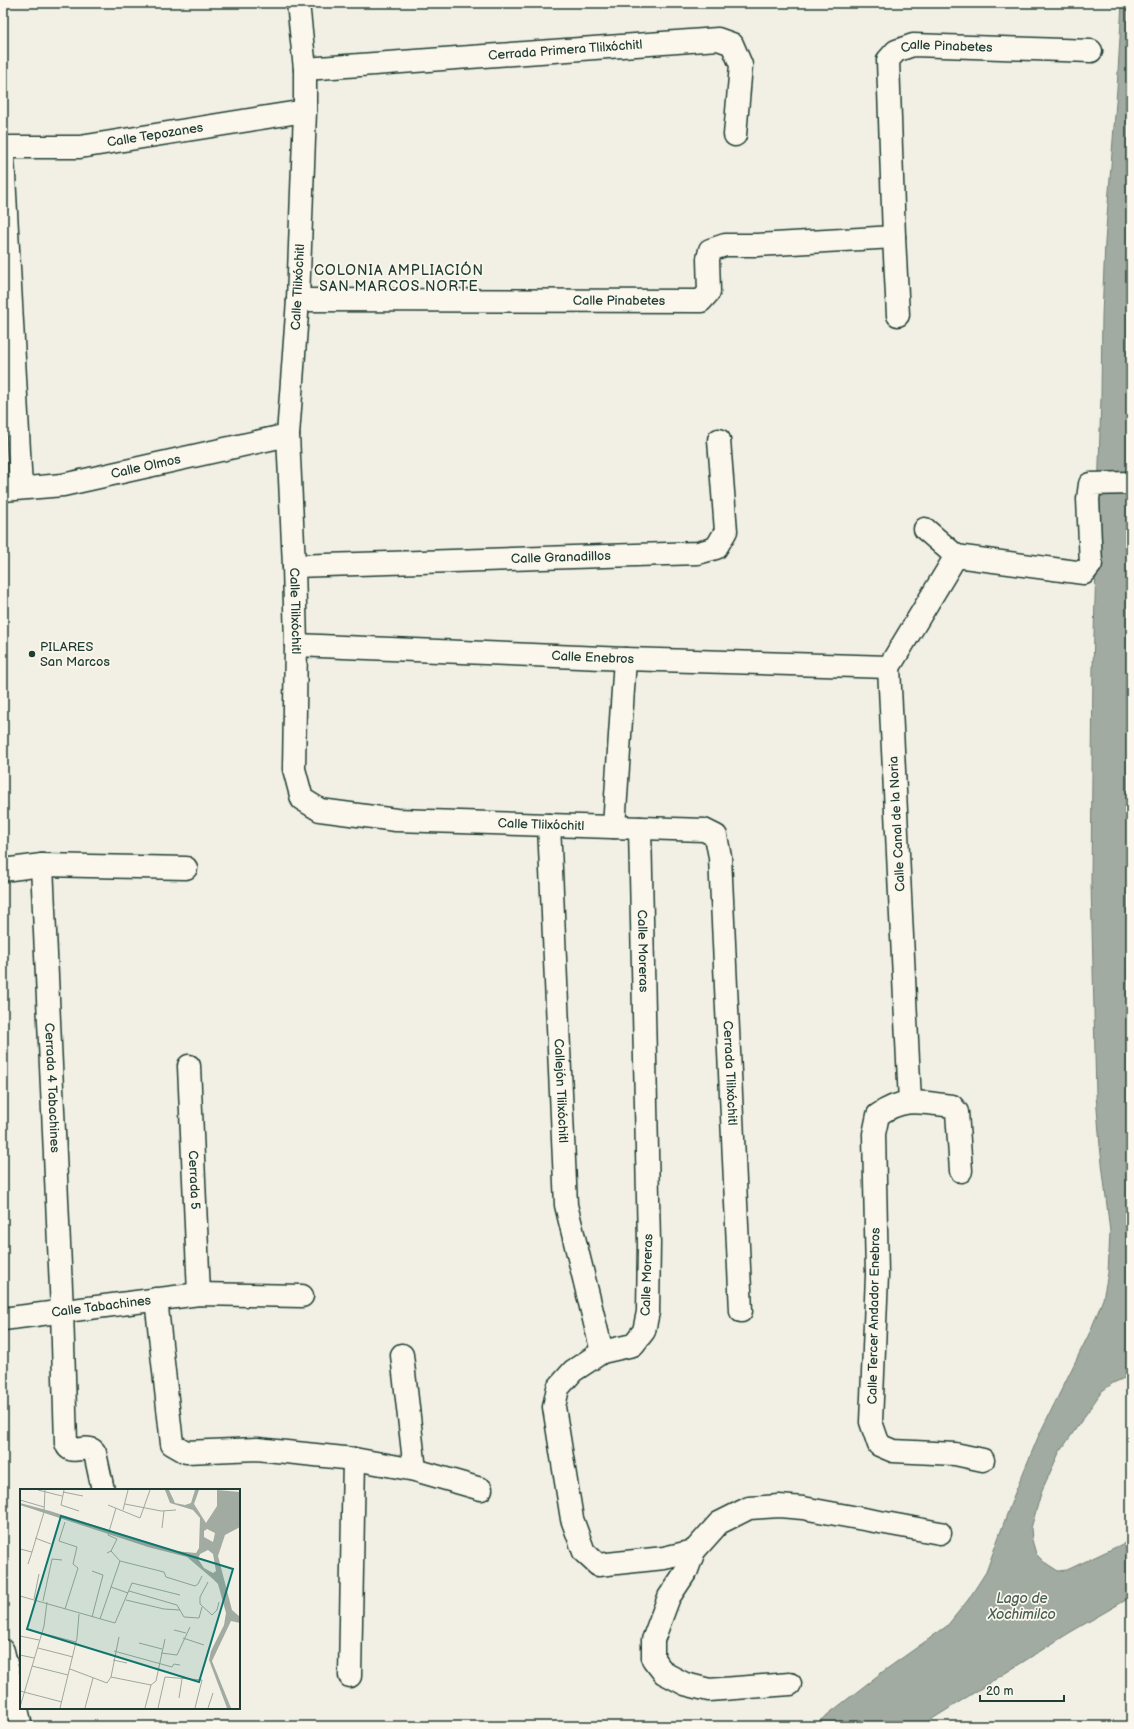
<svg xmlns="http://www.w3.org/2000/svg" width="1134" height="1729" viewBox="0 0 1134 1729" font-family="'Balsamiq Sans',sans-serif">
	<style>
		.water { fill: #a2aba1; stroke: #6e7f75 }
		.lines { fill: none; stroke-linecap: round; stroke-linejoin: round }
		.minor-casing { stroke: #1f3d34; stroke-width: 25 }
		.minor { stroke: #fbf7ec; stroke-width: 22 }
		.poi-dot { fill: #1f3d34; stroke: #fbf7ec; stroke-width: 1.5 }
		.labels { text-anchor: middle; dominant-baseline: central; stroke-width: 3.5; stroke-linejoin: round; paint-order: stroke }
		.street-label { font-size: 13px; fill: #1f3d34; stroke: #fbf7ec }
		.poi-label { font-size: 13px; fill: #1f3d34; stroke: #fbf7ec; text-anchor: start }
		.neighbourhood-label { font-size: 14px; letter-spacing: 1px; fill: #1f3d34; stroke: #fbf7ec }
		.water-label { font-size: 14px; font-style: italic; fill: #465e55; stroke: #fbf7ec }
		.inset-road { fill: none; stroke: #9ea89e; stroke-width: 1 }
		.view { fill: #0f766e; fill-opacity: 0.15; stroke: #0f766e; stroke-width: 2 }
		.inset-edge { fill: none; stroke: #1f3d34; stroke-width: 2 }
	</style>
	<rect width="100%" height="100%" fill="#f2f0e5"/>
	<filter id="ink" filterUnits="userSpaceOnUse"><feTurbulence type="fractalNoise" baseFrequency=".025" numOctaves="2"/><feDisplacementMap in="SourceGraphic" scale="8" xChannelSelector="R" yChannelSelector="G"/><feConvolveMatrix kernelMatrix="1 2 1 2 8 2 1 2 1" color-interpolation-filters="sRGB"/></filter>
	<g filter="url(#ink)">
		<path class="water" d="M 1122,3 L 1131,3 L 1131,367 L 1129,597 L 1130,789 L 1127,1004 L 1129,1144 L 1131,1169 L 1131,1375 L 1113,1383 L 1102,1391 L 1059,1453 L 1042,1490 L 1031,1528 L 1032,1540 L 1036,1554 L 1044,1562 L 1058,1571 L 1067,1570 L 1131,1540 L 1131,1597 L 1069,1633 L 921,1726 L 813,1726 L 881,1673 L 947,1626 L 968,1600 L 986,1572 L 1014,1495 L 1039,1435 L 1090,1332 L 1103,1299 L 1108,1273 L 1110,1232 L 1100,1146 L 1096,1095 L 1091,883 L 1093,667 L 1101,397 L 1102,316 L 1105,242 L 1117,89 Z"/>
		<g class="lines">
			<g class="minor-casing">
				<g id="minor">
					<path id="s1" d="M 298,3 L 305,69 L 305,111 L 298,300 L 288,435 L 294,566 L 296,645 L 294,769 L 302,799 L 320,810 L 396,820 L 704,830 L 716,836 L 720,857 L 741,1311"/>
					<path id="s2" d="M 305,69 L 718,39 L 732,44 L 741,65 L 735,135"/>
					<path id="s3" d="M 3,147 L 80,147 L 305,111"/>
					<path d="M 3,157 L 21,488"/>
					<path d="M 894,237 L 898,315"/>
					<path id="s4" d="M 298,300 L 701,301 L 709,292 L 708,259 L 710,250 L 725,245 L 757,245 L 894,237 L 888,60 L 896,51 L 913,45 L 1091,51"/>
					<path id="s5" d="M 3,490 L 63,485 L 288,435"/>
					<path d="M 956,556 L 1084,573 L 1091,564 L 1088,499 L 1090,484 L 1131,483"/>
					<path id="s6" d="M 294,566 L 698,553 L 716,548 L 726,531 L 719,440"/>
					<path id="s7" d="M 296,645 L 625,659 L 889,667"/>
					<path id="s8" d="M 549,825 L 566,1205 L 602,1352"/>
					<path d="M 614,827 L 625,659"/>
					<path id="s9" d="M 640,828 L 649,1243 L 648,1312 L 644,1331 L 633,1345 L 602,1352 L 573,1371 L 558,1388 L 554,1407 L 572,1519 L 584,1552 L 598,1565 L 664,1558 L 694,1551"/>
					<path id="s10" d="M 42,865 L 62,1311 L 66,1443 C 70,1456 80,1446 90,1449 C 92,1449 94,1451 95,1453 L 103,1490"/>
					<path d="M 3,870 L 42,865 L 186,868"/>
					<path id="s11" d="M 189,1066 L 199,1294"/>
					<path d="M 910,1102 L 889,667 L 956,556 L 925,529"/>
					<path d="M 961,1171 L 957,1112 L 952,1106 C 921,1103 905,1096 878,1115 L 874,1134 L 877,1275 L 871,1422 L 879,1445 L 893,1451 L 955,1454 L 983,1460"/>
					<path d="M 156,1299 L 172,1444 L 186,1452 L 257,1449 L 354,1459 L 415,1470 L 481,1489"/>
					<path id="s12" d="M 3,1319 L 199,1294 L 302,1296"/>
					<path d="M 402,1355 L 415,1470"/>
					<path d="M 3,1651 L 21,1726"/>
					<path d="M 350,1676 L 354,1459"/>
					<path d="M 790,1684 L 709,1690 L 685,1684 L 664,1673 L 653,1659 L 653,1640 L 669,1597 L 687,1570 L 694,1551 L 719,1523 L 749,1508 L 779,1506 L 803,1508 L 940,1533"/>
				</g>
			</g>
			<use href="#minor" class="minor"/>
		</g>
	</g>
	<circle class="poi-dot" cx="32" cy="654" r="4"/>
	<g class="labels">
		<g class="street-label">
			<text stroke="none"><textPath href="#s2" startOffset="261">Cerrada Primera Tlilxóchitl</textPath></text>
			<text stroke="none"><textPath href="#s4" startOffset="883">Calle Pinabetes</textPath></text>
			<text stroke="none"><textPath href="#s3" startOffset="153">Calle Tepozanes</textPath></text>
			<text transform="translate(298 287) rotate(-87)">Calle Tlilxóchitl</text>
			<text stroke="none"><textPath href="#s4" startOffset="321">Calle Pinabetes</textPath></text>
			<text stroke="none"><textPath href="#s5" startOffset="145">Calle Olmos</textPath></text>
			<text stroke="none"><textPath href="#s6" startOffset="267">Calle Granadillos</textPath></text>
			<text stroke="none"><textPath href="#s1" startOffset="609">Calle Tlilxóchitl</textPath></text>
			<text stroke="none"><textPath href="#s7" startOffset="297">Calle Enebros</textPath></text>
			<text transform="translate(897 824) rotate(-93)">Calle Canal de la Noria</text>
			<text stroke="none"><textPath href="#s1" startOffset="1041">Calle Tlilxóchitl</textPath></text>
			<text stroke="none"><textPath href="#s9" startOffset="123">Calle Moreras</textPath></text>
			<text stroke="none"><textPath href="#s1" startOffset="1455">Cerrada Tlilxóchitl</textPath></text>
			<text stroke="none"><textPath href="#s10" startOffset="223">Cerrada 4 Tabachines</textPath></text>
			<text stroke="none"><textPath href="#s8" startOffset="266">Callejón Tlilxóchitl</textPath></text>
			<text stroke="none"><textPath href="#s11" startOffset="114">Cerrada 5</textPath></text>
			<text transform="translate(647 1275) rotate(-88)">Calle Moreras</text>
			<text stroke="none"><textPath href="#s12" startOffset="99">Calle Tabachines</textPath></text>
			<text transform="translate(874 1316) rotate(-89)">Calle Tercer Andador Enebros</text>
		</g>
		<g class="poi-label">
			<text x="40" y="647">PILARES<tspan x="40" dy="15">San Marcos</tspan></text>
		</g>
		<g class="neighbourhood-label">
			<text x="399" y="270">COLONIA AMPLIACIÓN<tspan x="399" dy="16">SAN MARCOS NORTE</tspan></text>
		</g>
		<g class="water-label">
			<text x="1022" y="1598">Lago de<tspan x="1022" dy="16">Xochimilco</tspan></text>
		</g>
	</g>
	<g transform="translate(20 1489)">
		<rect width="220" height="220" fill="#f2f0e5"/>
		<path d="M 145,1 L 149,1 L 155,14 L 165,16 L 171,14 L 175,1 L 179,1 L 174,15 L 186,34 L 197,17 L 197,1 L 220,3 L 220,38 L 205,46 L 198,67 L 212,121 L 220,128 L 220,134 L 211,132 L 192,172 L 211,219 L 207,219 L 189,171 L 191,162 L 204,136 L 206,124 L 198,95 L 193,90 L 167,68 L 128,58 L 0,16 L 0,14 L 30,22 L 155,62 L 176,64 L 179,59 L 180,29 L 173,21 L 150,14 ZM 187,40 L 195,44 L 193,53 L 184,48 L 184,42 ZM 188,61 L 193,65 L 196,82 L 193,84 L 184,79 L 178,70 L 180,65 Z" fill="#a2aba1" fill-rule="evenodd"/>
		<path class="inset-road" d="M 18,1 L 42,7M 44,1 L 41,16 L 59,22M 43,3 L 63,7M 0,11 L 24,18M 105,15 L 141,22 L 156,21M 88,16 L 120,29 L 130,1M 103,21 L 108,1M 45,33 L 39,52 L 57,58 L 53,75 L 58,79 L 45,120M 142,39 L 144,22M 15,49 L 31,55M 0,60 L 12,63 L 24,23 L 25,1M 91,62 L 97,50 L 88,46 L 96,19M 87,64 L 91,62 L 100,72 L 144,83M 8,75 L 12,63M 144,83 L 146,88 L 175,97 L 178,95 L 182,87M 188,93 L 180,108 L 180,115 L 192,126 L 197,121 L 199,113M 91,98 L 108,104M 109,102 L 157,116 L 164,128 L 179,129 L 182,118M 0,107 L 95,134 L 112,94 L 160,106M 14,110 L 19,85M 106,111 L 144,120 L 160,121M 23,112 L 32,70 L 42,71M 72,128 L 83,86 L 72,82M 80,130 L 100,72M 154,141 L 166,144M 21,144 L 56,153M 0,147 L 19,151M 163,149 L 184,156M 119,154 L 142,160M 18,159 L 53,168M 94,162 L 152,178 L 154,175 L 160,176M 141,164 L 157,166 L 170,138M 0,166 L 14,169M 93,171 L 107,174M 12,177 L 48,186M 50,180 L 87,194 L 91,188 L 131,196M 91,188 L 99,148M 0,202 L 42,213M 159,209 L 162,190M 0,218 L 24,137 L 27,113M 40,219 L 57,149 L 59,125M 65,219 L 73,189M 125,219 L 131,196 L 136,192 L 145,150M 138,219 L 145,188 L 182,191 L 175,219M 188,219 L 193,204"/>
		<path class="view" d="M 41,27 L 213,80 L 179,193 L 7,140 Z"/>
		<rect width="220" height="220" class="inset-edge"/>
	</g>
	<rect width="1134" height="1729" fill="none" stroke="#fbf7ec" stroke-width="16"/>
	<rect x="8" y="8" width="1118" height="1713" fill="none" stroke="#1f3d34" stroke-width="1.5" filter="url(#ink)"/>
	<path d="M980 1695v6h84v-6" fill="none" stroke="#1f3d34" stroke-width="2"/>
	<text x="986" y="1695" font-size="12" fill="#1f3d34" stroke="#fbf7ec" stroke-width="3" paint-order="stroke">20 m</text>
</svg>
